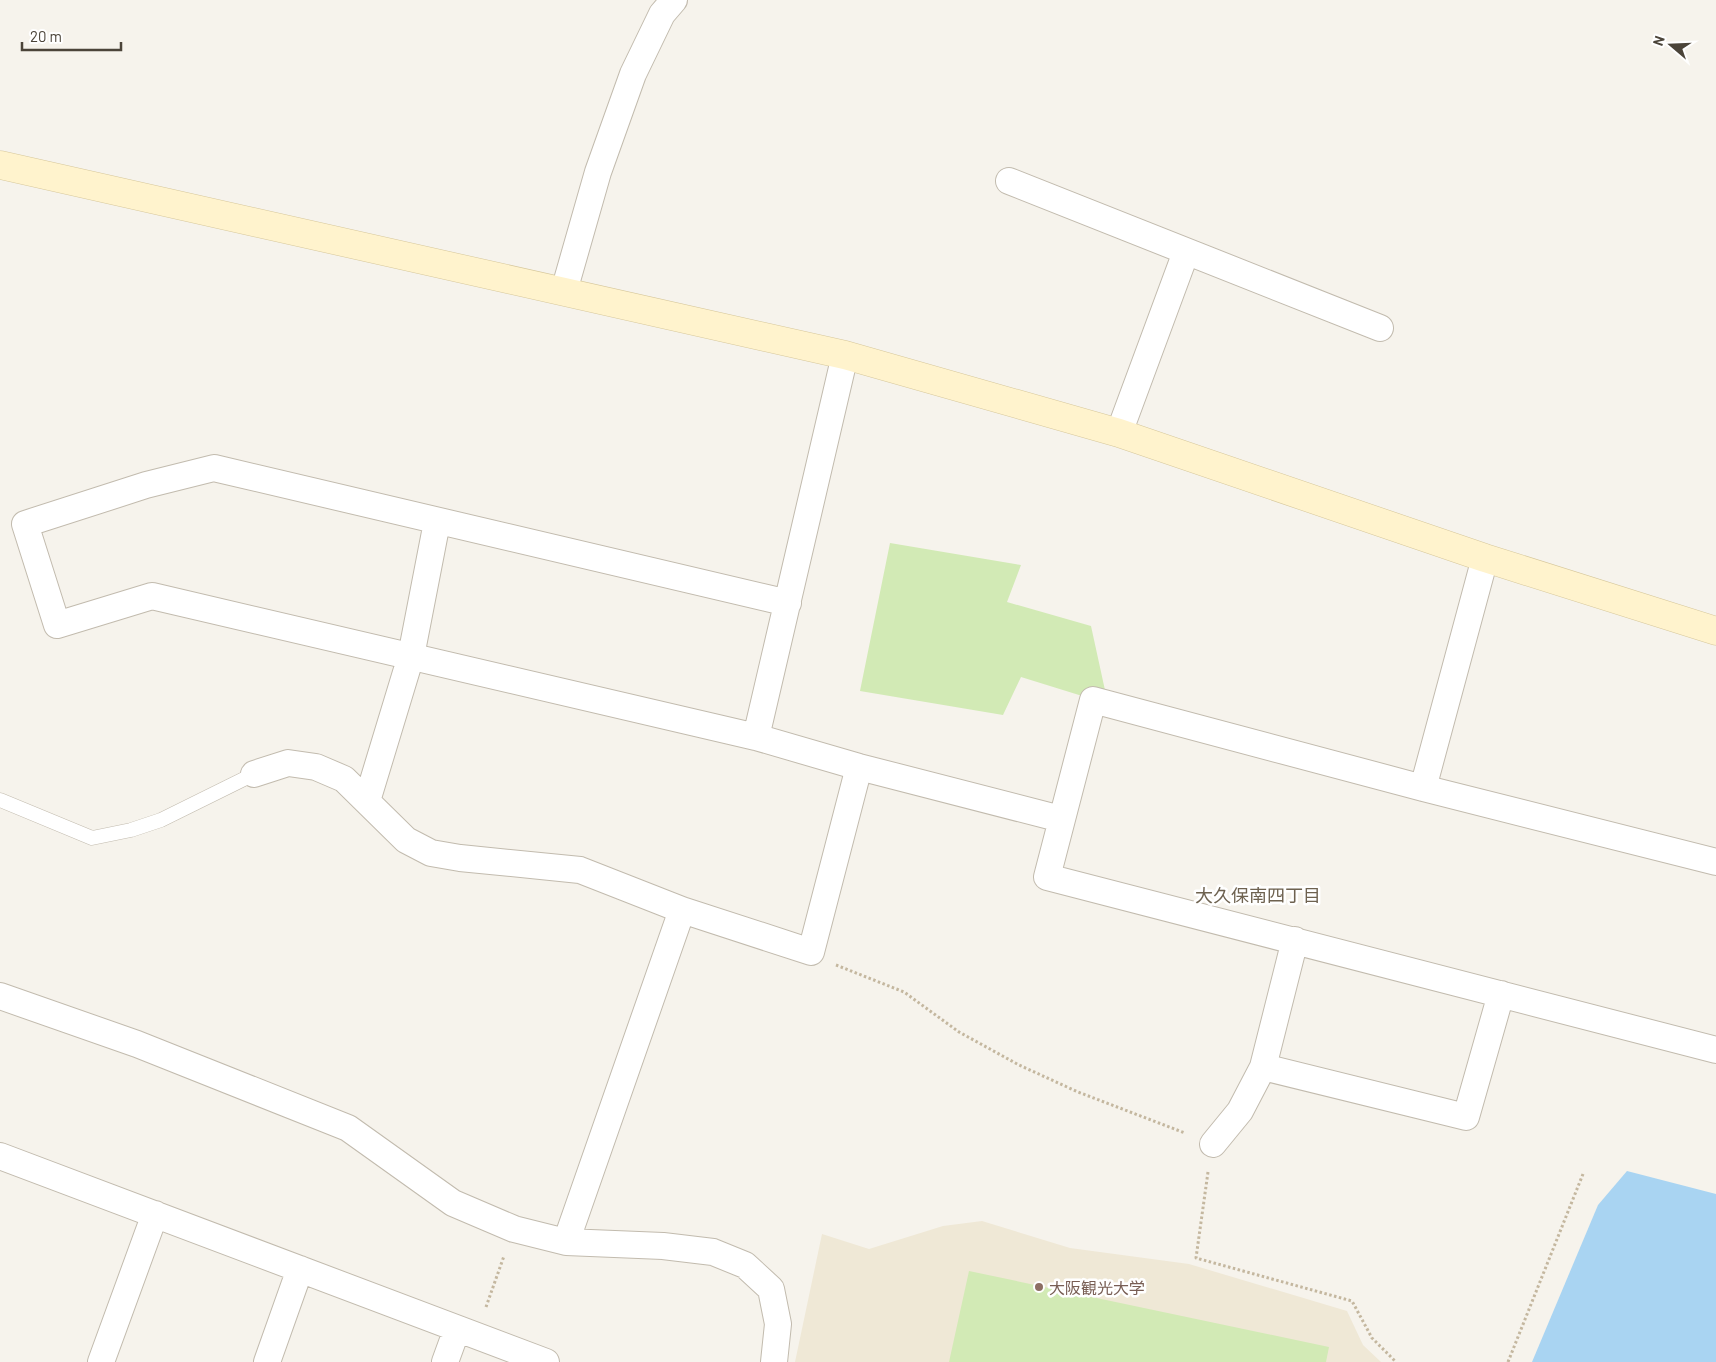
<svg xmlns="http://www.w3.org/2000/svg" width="1716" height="1362" viewBox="0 0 1716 1362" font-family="Barlow,'Noto Sans JP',sans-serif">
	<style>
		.education { fill: #efe8d6 }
		.green { fill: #d2eab5 }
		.water { fill: #a9d4f2 }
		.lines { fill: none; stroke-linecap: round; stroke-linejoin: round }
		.lane-casing { stroke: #c2bbae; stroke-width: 15 }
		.street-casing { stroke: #c2bbae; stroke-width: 28 }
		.secondary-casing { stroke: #d6c79b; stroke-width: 29 }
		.path { stroke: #c4b79f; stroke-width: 3; stroke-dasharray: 2.5 2.5; stroke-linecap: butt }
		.lane { stroke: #fff; stroke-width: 14 }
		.street { stroke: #fff; stroke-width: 26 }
		.secondary { stroke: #fff3cd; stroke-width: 28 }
		.education-dot { fill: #8d6e63; stroke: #fff; stroke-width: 2 }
		.labels { text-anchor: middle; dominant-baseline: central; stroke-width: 5; stroke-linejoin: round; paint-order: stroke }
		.education-label { font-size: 16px; fill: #785e54; stroke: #fff; text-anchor: start }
		.neighbourhood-label { font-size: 18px; fill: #6e6250; stroke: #fff }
	</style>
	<rect width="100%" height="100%" fill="#f6f3ec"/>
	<path class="education" d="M 982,1221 L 1070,1248 L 1189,1264 L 1347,1311 L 1363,1345 L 1381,1362 L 795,1362 L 822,1234 L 869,1249 L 943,1226 Z"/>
	<path class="green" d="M 890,543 L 1021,565 L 1007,602 L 1091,626 L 1108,704 L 1021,677 L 1003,715 L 860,691 Z
		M 969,1271 L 1329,1347 L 1326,1362 L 949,1362 Z"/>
	<path class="water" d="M 1627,1171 L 1716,1194 L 1716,1362 L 1532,1362 L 1598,1205 Z"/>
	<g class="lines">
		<g class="lane-casing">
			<path id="lane" d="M 0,800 L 92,838 L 131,830 L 161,820 L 254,774"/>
		</g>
		<g class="street-casing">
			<path id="street" d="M 1009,181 L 1380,328
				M 564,291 L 598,172 L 633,74 L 662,14 L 674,0
				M 1119,433 L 1186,252
				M 788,603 L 214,468 L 146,485 L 25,524 L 57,625 L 152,596 L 756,737 L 859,767 L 1061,819
				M 756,737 L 845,355
				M 254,774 L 288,763 L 316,767 L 344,779 L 406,840 L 431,853 L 460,858 L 580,870 L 682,910 L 811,952 L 859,767
				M 1423,788 L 1485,558
				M 367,801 L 411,656 L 437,522
				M 1716,862 L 1423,788 L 1093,700 L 1047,877 L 1716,1050
				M 1295,940 L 1263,1067 L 1466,1117 L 1501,994
				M 0,996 L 137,1044 L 348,1128 L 453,1203 L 514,1229 L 566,1242 L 663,1246 L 713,1252 L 745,1265 L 771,1289 L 778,1324 L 774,1362
				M 1213,1144 L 1240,1111 L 1263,1067
				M 0,1156 L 546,1362
				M 566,1242 L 682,910
				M 101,1362 L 155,1214
				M 267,1362 L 300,1269
				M 445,1362 L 457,1329"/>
		</g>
		<g class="secondary-casing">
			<path id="secondary" d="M 0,165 L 845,355 L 1119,433 L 1485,558 L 1716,631"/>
		</g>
		<path class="path" d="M 836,965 L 904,992 L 959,1032 L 1019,1065 L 1078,1092 L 1185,1133
			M 1208,1172 L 1196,1258 L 1352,1301 L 1372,1338 L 1396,1362
			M 486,1307 L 504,1256
			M 1508,1362 L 1583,1174"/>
		<use href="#lane" class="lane"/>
		<use href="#street" class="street"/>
		<use href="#secondary" class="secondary"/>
	</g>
	<circle class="education-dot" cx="1039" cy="1287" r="5"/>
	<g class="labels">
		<g class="education-label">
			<text x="1049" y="1287">大阪観光大学</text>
		</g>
		<g class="neighbourhood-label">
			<text x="1258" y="895">大久保南四丁目</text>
		</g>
	</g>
	<g transform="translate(1671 45) rotate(289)" stroke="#ffffff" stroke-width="4" paint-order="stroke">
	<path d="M0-4L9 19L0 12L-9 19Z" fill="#4b4439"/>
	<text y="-8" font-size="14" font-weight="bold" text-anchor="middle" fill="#4b4439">N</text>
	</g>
	<path d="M22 42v8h99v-8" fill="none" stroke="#4b4439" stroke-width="2.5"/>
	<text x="30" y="42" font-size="15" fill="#4b4439" stroke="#ffffff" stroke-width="4" paint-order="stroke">20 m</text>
</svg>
